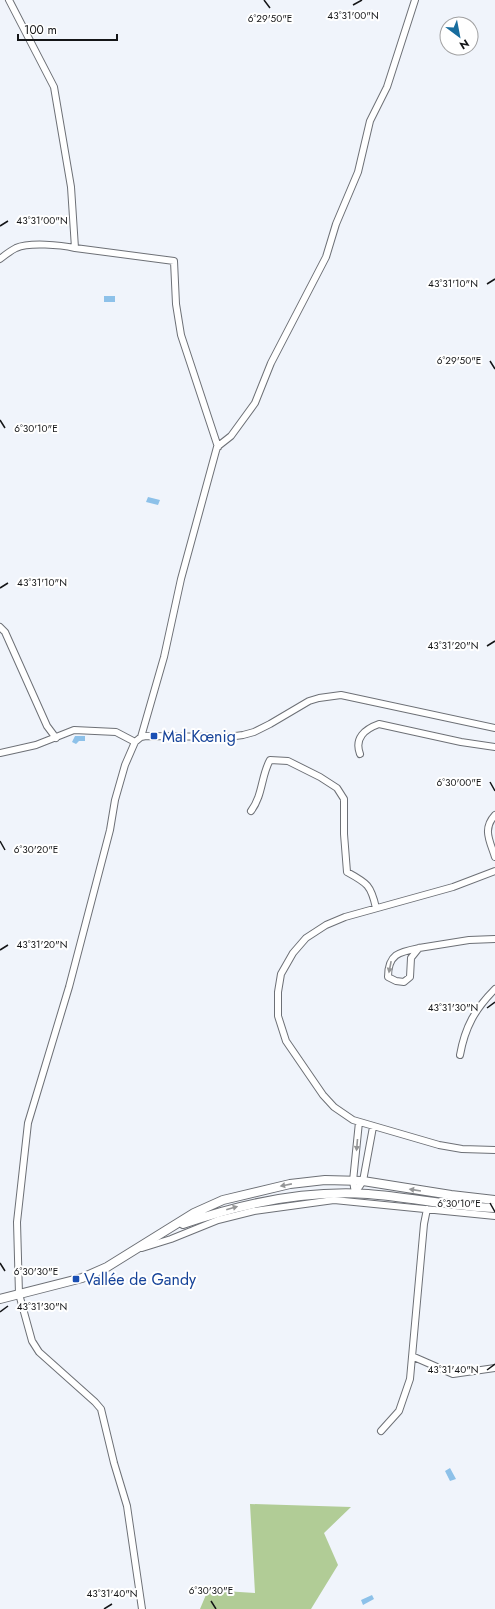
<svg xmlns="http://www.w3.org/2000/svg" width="495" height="1609" viewBox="0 0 495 1609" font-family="Jost,sans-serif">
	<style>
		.forest { fill: #b1cc96 }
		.water { fill: #8dc1e9 }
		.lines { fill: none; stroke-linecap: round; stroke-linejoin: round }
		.minor-casing { stroke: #6d7076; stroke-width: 8 }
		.tertiary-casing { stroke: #6d7076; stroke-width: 10 }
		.minor { stroke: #fff; stroke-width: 6 }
		.tertiary { stroke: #fff; stroke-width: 8 }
		.oneway { fill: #959697 }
		.ticks { fill: none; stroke: #141517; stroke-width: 1.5 }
		.transit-dot { fill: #1a4fb4; stroke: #fff; stroke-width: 1.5 }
		.labels { text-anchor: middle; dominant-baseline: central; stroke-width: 4; stroke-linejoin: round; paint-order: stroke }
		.transit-label { font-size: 16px; fill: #164399; stroke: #fff; text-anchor: start }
		.ticks-label { font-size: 10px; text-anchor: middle; fill: #141517; stroke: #fff; stroke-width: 4; stroke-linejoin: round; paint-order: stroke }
	</style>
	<rect width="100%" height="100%" fill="#f0f4fb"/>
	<path class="forest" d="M 250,1504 L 351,1507 L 324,1533 L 338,1565 L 311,1609 L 200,1609 L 208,1590 L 255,1593 Z"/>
	<path class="water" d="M 104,296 L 115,296 L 115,302 L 104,302 Z
		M 148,497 L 160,500 L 158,505 L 146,502 Z
		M 75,736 L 85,736 L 85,741 L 79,741 L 76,744 L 72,742 Z
		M 450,1468 L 456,1479 L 450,1481 L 445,1471 Z
		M 372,1595 L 374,1599 L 363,1605 L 361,1600 Z"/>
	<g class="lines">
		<g class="minor-casing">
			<path id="minor" d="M 75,248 L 174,261 L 176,304 L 181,335 L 218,447
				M 0,259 C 5,255 10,251 16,248 C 29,242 61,245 75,248 L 71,187 L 54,87 L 9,0
				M 0,627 L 5,632 L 47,726 L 56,738
				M 141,737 L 164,657 L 181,579 L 217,447 L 231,436 L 255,403 L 271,363 L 326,257 L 336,224 L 358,172 L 370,121 L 387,87 L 415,0
				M 0,753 L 36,745 L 74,730 L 116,732 L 135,742
				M 360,754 C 354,738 365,729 379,724 L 461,742 L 495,747
				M 251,811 C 263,795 261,776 270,760 L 288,761 L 320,777 L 337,788 L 344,799 L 344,834 L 347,872 C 367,883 371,885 376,908
				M 495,815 C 482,829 490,841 495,857
				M 495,871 L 453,887 L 345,917 L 326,925 L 306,938 L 293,953 L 281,974 L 278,992 L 278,1016 L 286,1041 L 323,1095 L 334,1107 L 353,1120 L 439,1145 L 462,1149 L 495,1150
				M 419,948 L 411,958 L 410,977 L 404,982 L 396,981 L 388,977 C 388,954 399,952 419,948 L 469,940 L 495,939
				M 460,1055 C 465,1027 475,1009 495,989
				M 355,1193 L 353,1181 L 359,1122
				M 355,1193 L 363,1181 L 373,1127
				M 142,1248 L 171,1239 L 218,1220 L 254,1211 L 334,1200 L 495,1216
				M 414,1357 L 453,1374 L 495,1368
				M 381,1431 L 399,1411 L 410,1379 L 424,1224 L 427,1209
				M 142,1609 L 127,1506 L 114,1463 L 101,1409 L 95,1402 L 39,1352 L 32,1341 L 19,1294 L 17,1222 L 28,1123 L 69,987 L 110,830 L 115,800 L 125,765 L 135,742 L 141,737 L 146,736 L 228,737 L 243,735 L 254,732 L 270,724 L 309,701 L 319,698 L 341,695 L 495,728"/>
		</g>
		<g class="tertiary-casing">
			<path id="tertiary" d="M 183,1224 C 243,1203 304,1190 368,1194 C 410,1197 452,1207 495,1208
				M 0,1299 L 82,1278 L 107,1267 L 194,1213 L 223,1200 L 290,1184 L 325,1180 L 363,1181 L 451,1195 L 495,1200"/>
		</g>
		<use href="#minor" class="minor"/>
		<use href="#tertiary" class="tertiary"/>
	</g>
	<defs><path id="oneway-solid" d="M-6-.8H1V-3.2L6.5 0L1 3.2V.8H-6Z"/></defs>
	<g class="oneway">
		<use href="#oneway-solid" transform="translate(390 967) rotate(101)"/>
		<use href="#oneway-solid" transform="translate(357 1145) rotate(95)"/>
		<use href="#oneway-solid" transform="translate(286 1185) rotate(169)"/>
		<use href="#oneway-solid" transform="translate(415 1190) rotate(-171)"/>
		<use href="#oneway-solid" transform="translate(232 1208) rotate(-16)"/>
	</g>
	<path class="ticks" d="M 264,0 L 270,8M 353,5 L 362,0M 0,226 L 8,221M 487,284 L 495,279M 490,361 L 495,369M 0,420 L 5,428M 0,588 L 8,583M 487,646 L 495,641M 490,782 L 495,791M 0,841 L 5,850M 0,950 L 8,945M 487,1008 L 495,1002M 490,1203 L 495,1212M 0,1263 L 5,1271M 0,1312 L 8,1306M 487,1370 L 495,1364M 211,1601 L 216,1609M 104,1609 L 112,1604"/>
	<g class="transit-dot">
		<rect x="150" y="732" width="8" height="8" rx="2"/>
		<rect x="72" y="1275" width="8" height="8" rx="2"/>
	</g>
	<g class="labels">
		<g class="transit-label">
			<text x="162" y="736">Mal Kœnig</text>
			<text x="84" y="1279">Vallée de Gandy</text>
		</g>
	</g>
	<g class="ticks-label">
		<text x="353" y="19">43°31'00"N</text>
		<text x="270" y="22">6°29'50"E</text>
		<text x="42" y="224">43°31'00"N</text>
		<text x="453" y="287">43°31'10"N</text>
		<text x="459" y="364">6°29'50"E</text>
		<text x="36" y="432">6°30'10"E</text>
		<text x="42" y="586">43°31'10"N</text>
		<text x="453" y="649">43°31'20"N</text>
		<text x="459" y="786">6°30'00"E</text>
		<text x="36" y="853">6°30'20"E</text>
		<text x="42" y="948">43°31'20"N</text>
		<text x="453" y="1011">43°31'30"N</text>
		<text x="459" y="1207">6°30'10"E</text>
		<text x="36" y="1275">6°30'30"E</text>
		<text x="42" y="1310">43°31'30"N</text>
		<text x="453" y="1373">43°31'40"N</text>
		<text x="211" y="1594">6°30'30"E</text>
		<text x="112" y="1597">43°31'40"N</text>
	</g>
	<g transform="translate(459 36) rotate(148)"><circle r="19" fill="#ffffff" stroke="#a1a1a2"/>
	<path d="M0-3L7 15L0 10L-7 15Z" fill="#186d9e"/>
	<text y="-6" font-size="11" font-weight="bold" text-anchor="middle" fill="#141517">N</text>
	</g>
	<path d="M18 34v6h99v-6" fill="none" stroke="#141517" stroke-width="2"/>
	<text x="24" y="34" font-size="12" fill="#141517" stroke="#ffffff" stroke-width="3" paint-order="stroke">100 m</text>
</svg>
